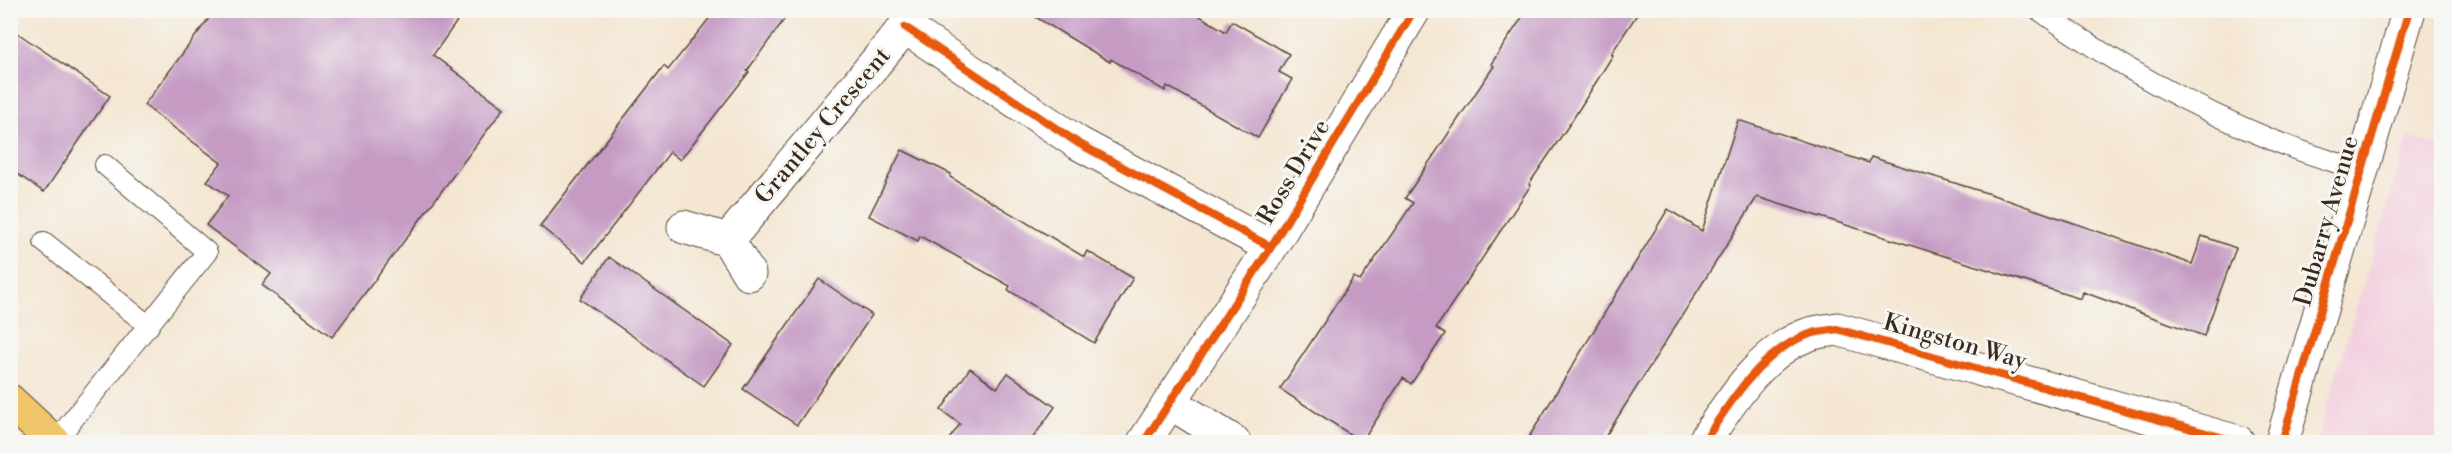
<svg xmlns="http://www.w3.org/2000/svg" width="2452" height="453" viewBox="0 0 2452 453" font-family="'Libre Bodoni',serif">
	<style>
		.built { fill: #f3cfdf }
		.building { fill: #c59bc4 }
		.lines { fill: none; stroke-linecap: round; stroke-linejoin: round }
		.lane-casing { stroke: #574639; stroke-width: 22 }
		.street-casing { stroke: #574639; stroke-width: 35 }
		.highway-casing { stroke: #574639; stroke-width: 35 }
		.lane { stroke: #fff; stroke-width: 20 }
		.street { stroke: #fff; stroke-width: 33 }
		.highway { stroke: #f0c469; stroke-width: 33 }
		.cycleway-casing { stroke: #f6f6f2; stroke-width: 11 }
		.cycleway { stroke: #e8590c; stroke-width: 8 }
		.labels { text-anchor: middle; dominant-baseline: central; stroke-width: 6; stroke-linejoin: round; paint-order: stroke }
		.street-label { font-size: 24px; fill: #3b2a1e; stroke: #f6f6f2 }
	</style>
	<rect width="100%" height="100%" fill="#f6f6f2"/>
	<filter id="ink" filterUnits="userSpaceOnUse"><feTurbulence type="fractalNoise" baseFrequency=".0167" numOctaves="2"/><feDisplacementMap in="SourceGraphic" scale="12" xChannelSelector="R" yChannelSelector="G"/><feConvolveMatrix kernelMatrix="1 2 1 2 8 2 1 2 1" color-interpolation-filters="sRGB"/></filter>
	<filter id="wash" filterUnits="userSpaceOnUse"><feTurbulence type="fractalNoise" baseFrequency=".008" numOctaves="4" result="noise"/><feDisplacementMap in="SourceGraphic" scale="24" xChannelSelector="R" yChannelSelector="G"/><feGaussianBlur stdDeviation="1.35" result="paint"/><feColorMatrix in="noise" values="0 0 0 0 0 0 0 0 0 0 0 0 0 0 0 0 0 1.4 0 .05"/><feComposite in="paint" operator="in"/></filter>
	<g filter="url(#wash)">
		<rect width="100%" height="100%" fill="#f4e6d2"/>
		<path class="built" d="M 2408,137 L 2441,147 L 2441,442 L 2316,442 Z"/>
		<g id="blocks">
			<path class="building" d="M 215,10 L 465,10 L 433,55 L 504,108 L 332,337 L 262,285 L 271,274 L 206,225 L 228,196 L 207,181 L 221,163 L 144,105 Z
				M 716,10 L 791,10 L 747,71 L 749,72 L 680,160 L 670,152 L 585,262 L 540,226 L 664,66 L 668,70 Z
				M 1024,10 L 1190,10 L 1226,32 L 1232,21 L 1289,54 L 1279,72 L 1292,79 L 1258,138 L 1167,86 L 1165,91 L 1111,59 L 1110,62 Z
				M 1527,10 L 1640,10 L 1611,54 L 1613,55 L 1573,119 L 1529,184 L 1531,185 L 1436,328 L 1445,334 L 1411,384 L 1403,378 L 1362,442 L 1280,389 L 1354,277 L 1360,281 L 1413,203 L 1405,198 L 1494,66 L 1491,64 Z
				M 10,28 L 110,96 L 44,192 L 10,169 Z
				M 1738,120 L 1869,163 L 1871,157 L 1990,194 L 2192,264 L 2202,236 L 2236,248 L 2204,336 L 2083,292 L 2081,299 L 1757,197 L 1602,442 L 1526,442 L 1668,209 L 1702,231 Z
				M 902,150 L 951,174 L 950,177 L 1084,257 L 1087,251 L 1133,278 L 1094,343 L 1008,290 L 1010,286 L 920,236 L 918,241 L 869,216 Z
				M 609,257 L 733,345 L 704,386 L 580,299 Z
				M 819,279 L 872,315 L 797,425 L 743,389 Z
				M 970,368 L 997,388 L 1008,373 L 1055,407 L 1030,442 L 947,442 L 960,424 L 941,410 Z"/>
		</g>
	</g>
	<g filter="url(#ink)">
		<use href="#blocks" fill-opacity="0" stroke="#574639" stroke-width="1.5"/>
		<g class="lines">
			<g class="lane-casing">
				<path id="lane" d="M 2039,10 C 2113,63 2191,107 2275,141 C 2303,153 2333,161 2362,171
					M 44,242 L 149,326
					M 55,442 L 207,252 L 105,165"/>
			</g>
			<g class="street-casing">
				<path id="street" d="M 905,27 L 1078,143 L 1271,247
					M 684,227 L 728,240 L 749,274
					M 728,240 L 905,27 L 914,10
					M 1171,403 L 1234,442
					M 1144,442 L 1271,247 L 1414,10
					M 1704,442 C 1729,403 1763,349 1810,334 C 1818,331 1828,331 1837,329 L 2238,442
					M 2282,442 L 2409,10"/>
			</g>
			<g class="highway-casing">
				<path id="highway" d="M 10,401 L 54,442"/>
			</g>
			<use href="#lane" class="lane"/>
			<use href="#street" class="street"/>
			<use href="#highway" class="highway"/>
			<g class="cycleway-casing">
				<path id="cycleway" d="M 905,27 L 1078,143 L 1271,247
					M 1144,442 L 1271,247 L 1414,10
					M 1704,442 C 1729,403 1763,349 1810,334 C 1818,331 1828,331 1837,329 L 2238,442
					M 2282,442 L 2409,10"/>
			</g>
			<use href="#cycleway" class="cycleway"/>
		</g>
	</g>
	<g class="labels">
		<g class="street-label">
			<text transform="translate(823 126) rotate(-50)">Grantley Crescent</text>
			<text transform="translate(1294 172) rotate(-59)">Ross Drive</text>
			<text transform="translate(2327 221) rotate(-74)">Dubarry Avenue</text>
			<text transform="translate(1955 342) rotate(16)">Kingston Way</text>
		</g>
	</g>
	<rect width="2452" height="453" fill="none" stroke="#f6f6f2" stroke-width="36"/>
</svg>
